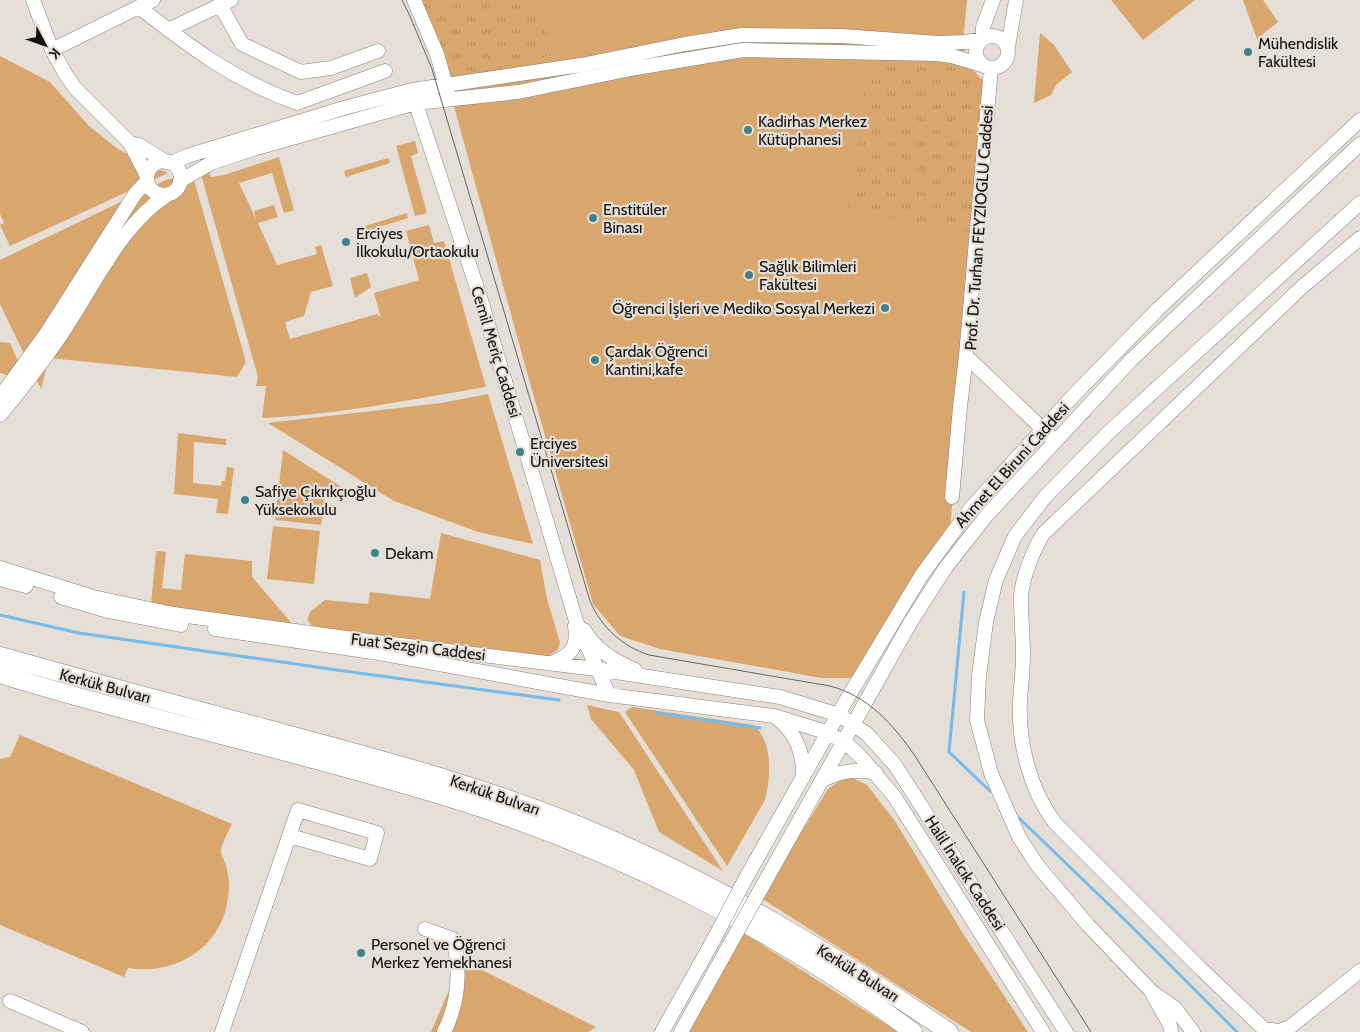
<svg xmlns="http://www.w3.org/2000/svg" width="1360" height="1032" viewBox="0 0 1360 1032" font-family="Cabin,sans-serif">
	<style>
		.grass { fill: #d9a76d }
		.park { fill: url(#park-tufts) }
		.lines { fill: none; stroke-linecap: round; stroke-linejoin: round }
		.stream { stroke: #77bbec; stroke-width: 3 }
		.minor-casing { stroke: #87817a; stroke-width: 15 }
		.major-casing { stroke: #87817a; stroke-width: 19 }
		.minor { stroke: #fff; stroke-width: 14 }
		.major { stroke: #fff; stroke-width: 18 }
		.tram { stroke: #696561; stroke-width: 1 }
		.minor-bridge-casing { stroke: #87817a; stroke-width: 15; stroke-linecap: butt }
		.minor-bridge { stroke: #fff; stroke-width: 14 }
		.poi-dot { fill: #3c848a; stroke: #e6dfd8; stroke-width: 2 }
		.labels { text-anchor: middle; dominant-baseline: central; stroke-width: 4.5; stroke-linejoin: round; paint-order: stroke }
		.poi-label { font-size: 16px; fill: #13110f; stroke: #e6dfd8; text-anchor: start }
		.street-label { font-size: 16px; fill: #13110f; stroke: #e6dfd8 }
	</style>
	<defs>
		<pattern id="park-tufts" width="24" height="20" patternUnits="userSpaceOnUse" patternTransform="scale(1.25)"><rect width="24" height="20" fill="#d9a76d"/><path d="M3 7l-1-3M5 7V3M7 7l1-3M15 17l-1-3M17 17v-4M19 17l1-3" fill="none" stroke="#b98f5d"/></pattern>
	</defs>
	<rect width="100%" height="100%" fill="#e6dfd8"/>
	<path class="grass" d="M 415,0 L 967,0 L 963,44 L 969,66 L 990,88 L 955,459 L 950,536 L 860,678 L 821,678 L 660,649 L 620,636 L 593,604 L 526,369 L 446,77 Z
		M 1111,0 L 1195,0 L 1143,40 Z
		M 1243,0 L 1263,0 L 1278,22 L 1257,39 Z
		M 1040,33 L 1054,45 L 1072,72 L 1056,85 L 1051,95 L 1034,103 Z
		M 0,56 L 50,82 L 89,126 L 118,149 L 145,164 L 168,173 L 10,246 L 0,225 L 4,223 L 0,214 Z
		M 415,141 L 418,153 L 411,156 L 427,213 L 415,216 L 396,146 Z
		M 279,157 L 294,210 L 284,213 L 272,173 L 239,183 L 256,219 L 254,211 L 274,205 L 278,217 L 258,223 L 277,265 L 317,254 L 315,247 L 321,245 L 333,286 L 311,292 L 304,316 L 285,322 L 290,339 L 377,314 L 381,318 L 374,293 L 419,280 L 406,231 L 429,225 L 434,243 L 444,241 L 486,387 C 413,399 337,415 262,418 L 266,386 L 256,386 L 258,377 L 200,171 L 208,169 L 211,177 L 224,175 Z
		M 388,158 L 390,163 L 346,177 L 344,171 Z
		M 192,173 L 246,362 L 237,377 L 49,358 L 41,389 L 0,304 L 0,260 L 166,180 Z
		M 407,213 L 408,218 L 364,232 L 362,227 Z
		M 367,273 L 371,287 L 355,298 L 350,278 Z
		M 0,342 L 10,343 L 27,381 L 0,373 Z
		M 488,394 L 533,544 L 478,532 L 394,501 L 268,423 L 441,403 Z
		M 178,433 L 226,439 L 226,445 L 194,442 L 193,483 L 221,486 L 222,481 L 225,481 L 227,467 L 234,468 L 228,514 L 216,513 L 218,499 L 174,494 Z
		M 283,450 L 359,498 L 325,495 L 321,525 L 275,520 Z
		M 273,526 L 320,531 L 314,584 L 267,579 Z
		M 441,533 L 540,560 L 547,599 L 560,642 L 558,650 L 548,656 L 315,629 L 307,620 L 310,612 L 325,600 L 368,604 L 370,592 L 430,599 Z
		M 156,551 L 166,552 L 162,588 L 181,590 L 185,554 L 252,561 L 252,577 L 294,626 L 151,605 Z
		M 587,705 L 619,712 L 723,871 L 659,832 L 634,770 L 591,719 Z
		M 632,707 L 754,725 C 773,743 771,777 765,800 L 727,866 L 625,712 Z
		M 20,735 L 232,824 C 229,830 220,847 221,852 C 221,855 224,859 225,863 C 229,874 230,885 228,897 C 223,947 175,976 128,968 L 124,977 L 0,925 L 0,759 L 10,757 Z
		M 853,778 L 867,785 L 895,821 L 962,932 L 1028,1032 L 971,1032 L 761,898 L 828,789 L 842,779 Z
		M 742,932 L 892,1028 L 898,1032 L 684,1032 Z
		M 462,960 L 596,1027 L 588,1032 L 431,1032 Z"/>
	<path class="park" d="M 415,0 L 532,0 L 557,54 L 460,80 L 446,77 Z
		M 867,57 L 954,63 L 969,66 L 990,88 L 977,234 L 848,209 Z"/>
	<g class="lines">
		<path class="stream" d="M 964,592 L 949,752 L 990,791
			M 0,615 L 79,633 L 351,672 L 559,700
			M 657,713 L 760,728
			M 1019,818 L 1129,924 L 1237,1032"/>
		<g class="minor-casing">
			<path id="minor" d="M 33,0 L 52,50
				M 414,0 L 437,54 L 448,93
				M 220,5 L 242,44 L 301,72 L 331,68 L 378,51
				M 139,7 C 190,47 235,81 297,103 L 385,71
				M 168,30 L 231,0
				M976 52a16 16 0 1 1 32 0a16 16 0 1 1-32 0Z
				M 1008,47 L 1016,0
				M 413,95 L 480,297 L 576,621 L 609,695
				M 130,143 L 139,145 L 166,162
				M147 178a17 17 0 1 1 34 0a17 17 0 1 1-34 0Z
				M 171,163 L 187,156 L 344,108 L 412,90 L 581,65 L 685,44 L 742,35 L 842,36 L 938,43 L 966,42 L 983,39 L 983,27 L 993,0
				M 147,176 L 130,143 L 75,88 L 66,75 L 52,50 L 153,0
				M 180,181 L 211,163 L 253,149 L 416,103 L 518,92 L 636,68 L 743,50 L 937,54 L 952,56 L 982,65
				M 1360,238 L 1302,287 L 1043,534 C 1033,551 1021,580 1021,599 C 1021,618 1023,637 1023,656 C 1023,671 1021,686 1020,701 C 1018,743 1030,790 1055,823 L 1200,968 L 1264,1029 L 1279,1031 L 1290,1027 L 1360,971
				M 966,356 L 1049,435
				M 0,397 L 46,334 L 135,194 L 147,181
				M 0,415 C 24,386 48,356 68,324 C 96,281 123,223 167,195
				M 952,497 L 960,407 L 966,356 L 991,68
				M 0,568 L 93,597 L 173,614 L 368,641 L 596,669 L 780,697 L 839,715 L 867,734 L 895,765 L 1066,1032
				M 0,579 L 26,586
				M 61,597 L 108,611 L 181,625
				M 215,629 L 379,653 L 609,695 L 774,716 L 829,733 L 848,745 L 860,756 L 894,796 L 1043,1032
				M 584,630 C 595,649 616,662 635,670
				M 552,663 C 572,655 578,647 575,626
				M 777,718 C 796,733 804,754 803,778
				M 821,781 C 839,771 856,768 876,773
				M 747,876 L 847,699 L 921,576 L 970,509 L 1074,395 L 1158,309 L 1360,120
				M 762,887 L 910,623 L 946,567 L 987,515 L 1132,359 L 1360,144
				M 425,929 L 453,939 C 461,971 459,1002 444,1032
				M 1153,995 L 1170,1025 L 1171,1032
				M 10,1001 L 82,1032
				M 222,1032 L 298,810 L 377,833 L 370,859 L 290,836
				M 662,1032 L 714,939
				M 681,1032 L 729,946
				M 1193,1032 L 1175,1008 L 1152,992 L 1088,925 L 1037,865 L 1019,837 L 991,773 L 977,720 L 979,676 L 986,622 L 996,580 L 1015,536 L 1045,497 L 1108,433 L 1360,203"/>
		</g>
		<g class="major-casing">
			<path id="major" d="M 0,656 C 88,681 176,705 264,728 C 376,758 488,787 594,832 C 720,885 836,956 949,1032
				M 0,674 C 149,720 301,752 450,798 C 615,849 774,928 913,1032"/>
		</g>
		<use href="#minor" class="minor"/>
		<use href="#major" class="major"/>
		<path class="tram" d="M 402,0 L 409,14 L 432,69 L 590,601 C 602,628 622,646 649,655 L 830,686 C 868,696 893,724 915,756 L 1091,1032"/>
		<g class="minor-bridge-casing">
			<path id="minor-bridge" d="M 714,939 L 747,876
				M 729,946 L 762,887"/>
		</g>
		<use href="#minor-bridge" class="minor-bridge"/>
	</g>
	<g class="poi-dot">
		<circle cx="1248" cy="52" r="5"/>
		<circle cx="748" cy="130" r="5"/>
		<circle cx="593" cy="218" r="5"/>
		<circle cx="346" cy="242" r="5"/>
		<circle cx="749" cy="275" r="5"/>
		<circle cx="885" cy="308" r="5"/>
		<circle cx="595" cy="360" r="5"/>
		<circle cx="520" cy="452" r="5"/>
		<circle cx="245" cy="500" r="5"/>
		<circle cx="375" cy="553" r="5"/>
		<circle cx="361" cy="953" r="5"/>
	</g>
	<g class="labels">
		<g class="poi-label">
			<text x="1258" y="43">Mühendislik<tspan x="1258" dy="18">Fakültesi</tspan></text>
			<text x="758" y="121">Kadirhas Merkez<tspan x="758" dy="18">Kütüphanesi</tspan></text>
			<text x="603" y="209">Enstitüler<tspan x="603" dy="18">Binası</tspan></text>
			<text x="356" y="233">Erciyes<tspan x="356" dy="18">İlkokulu/Ortaokulu</tspan></text>
			<text x="759" y="266">Sağlık Bilimleri<tspan x="759" dy="18">Fakültesi</tspan></text>
			<text x="875" y="308" text-anchor="end">Öğrenci İşleri ve Mediko Sosyal Merkezi</text>
			<text x="605" y="351">Çardak Öğrenci<tspan x="605" dy="18">Kantini,kafe</tspan></text>
			<text x="530" y="443">Erciyes<tspan x="530" dy="18">Üniversitesi</tspan></text>
			<text x="255" y="491">Safiye Çıkrıkçıoğlu<tspan x="255" dy="18">Yüksekokulu</tspan></text>
			<text x="385" y="553">Dekam</text>
			<text x="371" y="944">Personel ve Öğrenci<tspan x="371" dy="18">Merkez Yemekhanesi</tspan></text>
		</g>
		<g class="street-label">
			<text transform="translate(979 228) rotate(-86)">Prof. Dr. Turhan FEYZIOGLU Caddesi</text>
			<text transform="translate(496 352) rotate(73)">Cemil Meriç Caddesi</text>
			<text transform="translate(1012 465) rotate(-48)">Ahmet El Biruni Caddesi</text>
			<text transform="translate(418 647) rotate(7)">Fuat Sezgin Caddesi</text>
			<text transform="translate(105 686) rotate(15)">Kerkük Bulvarı</text>
			<text transform="translate(495 795) rotate(19)">Kerkük Bulvarı</text>
			<text transform="translate(965 873) rotate(57)">Halil İnalcık Caddesi</text>
			<text transform="translate(858 973) rotate(32)">Kerkük Bulvarı</text>
		</g>
	</g>
	<g transform="translate(45 45) rotate(131)" stroke="#e6dfd8" stroke-width="4" paint-order="stroke">
	<path d="M0-4L9 19L0 12L-9 19Z" fill="#13110f"/>
	<text y="-8" font-size="14" font-weight="bold" text-anchor="middle" fill="#13110f">K</text>
	</g>
</svg>
